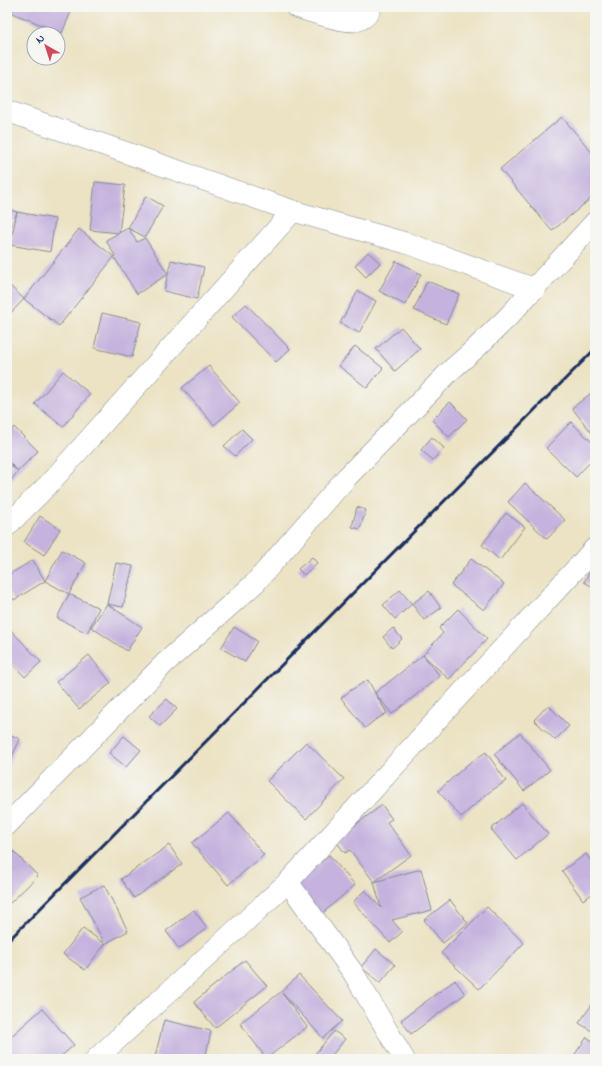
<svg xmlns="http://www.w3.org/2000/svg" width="602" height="1066" viewBox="0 0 602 1066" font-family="'Indie Flower',sans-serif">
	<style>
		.building { fill: #c5b2de }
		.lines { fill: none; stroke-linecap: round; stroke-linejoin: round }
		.street-casing { stroke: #848991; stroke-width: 22 }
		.street { stroke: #fff; stroke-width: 21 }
		.rail { stroke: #1b2f5e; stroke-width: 3 }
	</style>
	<rect width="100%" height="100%" fill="#f6f6f2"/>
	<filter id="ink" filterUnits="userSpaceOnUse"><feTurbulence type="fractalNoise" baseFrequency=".025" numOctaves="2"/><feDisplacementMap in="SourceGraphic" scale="8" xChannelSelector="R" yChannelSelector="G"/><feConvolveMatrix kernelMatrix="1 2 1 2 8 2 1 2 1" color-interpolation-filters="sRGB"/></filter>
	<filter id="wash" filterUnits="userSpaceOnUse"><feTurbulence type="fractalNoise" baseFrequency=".012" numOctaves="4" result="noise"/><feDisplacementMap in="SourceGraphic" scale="16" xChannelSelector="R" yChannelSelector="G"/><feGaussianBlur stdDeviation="0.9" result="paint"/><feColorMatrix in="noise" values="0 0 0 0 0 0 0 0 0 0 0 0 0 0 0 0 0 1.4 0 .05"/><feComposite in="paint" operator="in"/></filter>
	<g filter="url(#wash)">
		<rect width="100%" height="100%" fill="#ece3c4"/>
		<g id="blocks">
			<path class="building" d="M 14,7 L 73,7 L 62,33 L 12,13 Z
				M 562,117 L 595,156 L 595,195 L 552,231 L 500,169 Z
				M 95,182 L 125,185 L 119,233 L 90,230 Z
				M 146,196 L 163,206 L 145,237 L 128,228 Z
				M 7,209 L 17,212 L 7,236 Z
				M 17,212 L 55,219 L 50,252 L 10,245 Z
				M 128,228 L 137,242 L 145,238 L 168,274 L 171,260 L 204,267 L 197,299 L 164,291 L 168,274 L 137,294 L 114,257 L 115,256 L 106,240 Z
				M 79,229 L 114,257 L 59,326 L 24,299 Z
				M 368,252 L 380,263 L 366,277 L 355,266 Z
				M 396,261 L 421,274 L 405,305 L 379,291 Z
				M 427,281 L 459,294 L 446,324 L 414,310 Z
				M 7,283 L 24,299 L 7,317 Z
				M 358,291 L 376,301 L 359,333 L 340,323 Z
				M 246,304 L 290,349 L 276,362 L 232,317 Z
				M 102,313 L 141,322 L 132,357 L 94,348 Z
				M 401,327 L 420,349 L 395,371 L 376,349 Z
				M 355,346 L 383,368 L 367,388 L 339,366 Z
				M 209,366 L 240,403 L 214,425 L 182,388 Z
				M 63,371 L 90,394 L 63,427 L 35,404 Z
				M 595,390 L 595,437 L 572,408 Z
				M 450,402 L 467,419 L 449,437 L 432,420 Z
				M 571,422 L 595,445 L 595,457 L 576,477 L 546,448 Z
				M 14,427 L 38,451 L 18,471 L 9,483 L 7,481 L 7,469 L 10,465 L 18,471 L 7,460 L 7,435 Z
				M 242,429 L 252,439 L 235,456 L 224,446 Z
				M 432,437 L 444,448 L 433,460 L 421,450 Z
				M 525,483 L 565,520 L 547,539 L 508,502 Z
				M 357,507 L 366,510 L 360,529 L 352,527 Z
				M 506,513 L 525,527 L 500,560 L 482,545 Z
				M 40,516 L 60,529 L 44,555 L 24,542 Z
				M 62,550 L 86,563 L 69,594 L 45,581 Z
				M 312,557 L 317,563 L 304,575 L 298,569 Z
				M 471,559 L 504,584 L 484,610 L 451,585 Z
				M 33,560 L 45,581 L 14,600 L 7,589 L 7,576 Z
				M 595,561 L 595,588 L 584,582 Z
				M 116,563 L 133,566 L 123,607 L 107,604 Z
				M 400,590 L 412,604 L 395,619 L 383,605 Z
				M 429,591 L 441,608 L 424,620 L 412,604 Z
				M 69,594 L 99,608 L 87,633 L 57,618 Z
				M 107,604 L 142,627 L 127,651 L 91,627 Z
				M 458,609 L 487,639 L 449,679 L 423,655 L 440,676 L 392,714 L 375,693 L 387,713 L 375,720 L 365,728 L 341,698 L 351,690 L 368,680 L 375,693 L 423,655 L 443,633 L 439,628 Z
				M 7,626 L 41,662 L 25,677 L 7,658 Z
				M 234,627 L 257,641 L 245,662 L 221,648 Z
				M 393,628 L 402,639 L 392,648 L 383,637 Z
				M 89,655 L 111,683 L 79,709 L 56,682 Z
				M 167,699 L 177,709 L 160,726 L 149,716 Z
				M 548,705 L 569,726 L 555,740 L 534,720 Z
				M 7,733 L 20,739 L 7,768 Z
				M 520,733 L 550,770 L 524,791 L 494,754 Z
				M 124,736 L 141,750 L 126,767 L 109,753 Z
				M 306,742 L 344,779 L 306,819 L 267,781 Z
				M 486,752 L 506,781 L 488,793 L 461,817 L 438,791 L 468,764 Z
				M 522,803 L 548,834 L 517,860 L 491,829 Z
				M 382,805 L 392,819 L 387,822 L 411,855 L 374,882 L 421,869 L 432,910 L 392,920 L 402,932 L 390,943 L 353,902 L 365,890 L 381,908 L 374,882 L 350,850 L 345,853 L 335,840 Z
				M 229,813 L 264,855 L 228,885 L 192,843 Z
				M 169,845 L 182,864 L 134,898 L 121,879 Z
				M 13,851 L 38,876 L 7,906 L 7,857 Z
				M 586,854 L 595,867 L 595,892 L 583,900 L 562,871 Z
				M 329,855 L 355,885 L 318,917 L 293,887 Z
				M 104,885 L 128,931 L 105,944 L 85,970 L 63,954 L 83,928 L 105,944 L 80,897 Z
				M 450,900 L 468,923 L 443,943 L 424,920 Z
				M 487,907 L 524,943 L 479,989 L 441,953 Z
				M 194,910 L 207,928 L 179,949 L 166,931 Z
				M 376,949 L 395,965 L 380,983 L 361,967 Z
				M 245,960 L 267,986 L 215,1028 L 194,1002 Z
				M 299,975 L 342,1021 L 323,1038 L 282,993 L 307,1027 L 267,1058 L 268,1059 L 259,1059 L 263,1054 L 240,1023 L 281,992 Z
				M 455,980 L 465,994 L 411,1034 L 401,1020 Z
				M 595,1000 L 595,1033 L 579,1023 Z
				M 42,1009 L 74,1045 L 58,1059 L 12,1059 L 7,1054 L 7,1040 Z
				M 164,1020 L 211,1031 L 205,1059 L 164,1059 L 155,1057 Z
				M 334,1031 L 345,1039 L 329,1059 L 321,1059 L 315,1054 Z
				M 587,1037 L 595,1043 L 595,1049 L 588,1059 L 582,1059 L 575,1054 Z"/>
		</g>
	</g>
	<g filter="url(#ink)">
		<use href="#blocks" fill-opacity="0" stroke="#848991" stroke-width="1"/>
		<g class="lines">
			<g class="street-casing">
				<path id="street" d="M 296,7 C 305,10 350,24 356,21 C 365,18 368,15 371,7
					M 7,111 L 293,211 L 406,243 L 535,289
					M 7,526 L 48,485 L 293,211
					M 7,825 L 165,663 L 255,583 L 347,477 L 450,371 L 476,348 L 507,318 L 595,222
					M 288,882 L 354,974 L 404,1059
					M 96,1059 L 288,882 L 595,548"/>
			</g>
			<use href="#street" class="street"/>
			<path class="rail" d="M 7,942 L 595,349"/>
		</g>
	</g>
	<rect width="602" height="1066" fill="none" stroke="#f6f6f2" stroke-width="24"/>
	<g transform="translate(46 46) rotate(321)"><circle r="19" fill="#f6f6f2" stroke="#9ea6b7"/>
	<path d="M0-3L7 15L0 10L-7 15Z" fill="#d1495b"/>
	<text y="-6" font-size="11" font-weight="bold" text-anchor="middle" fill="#1b2f5e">N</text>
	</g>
</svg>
